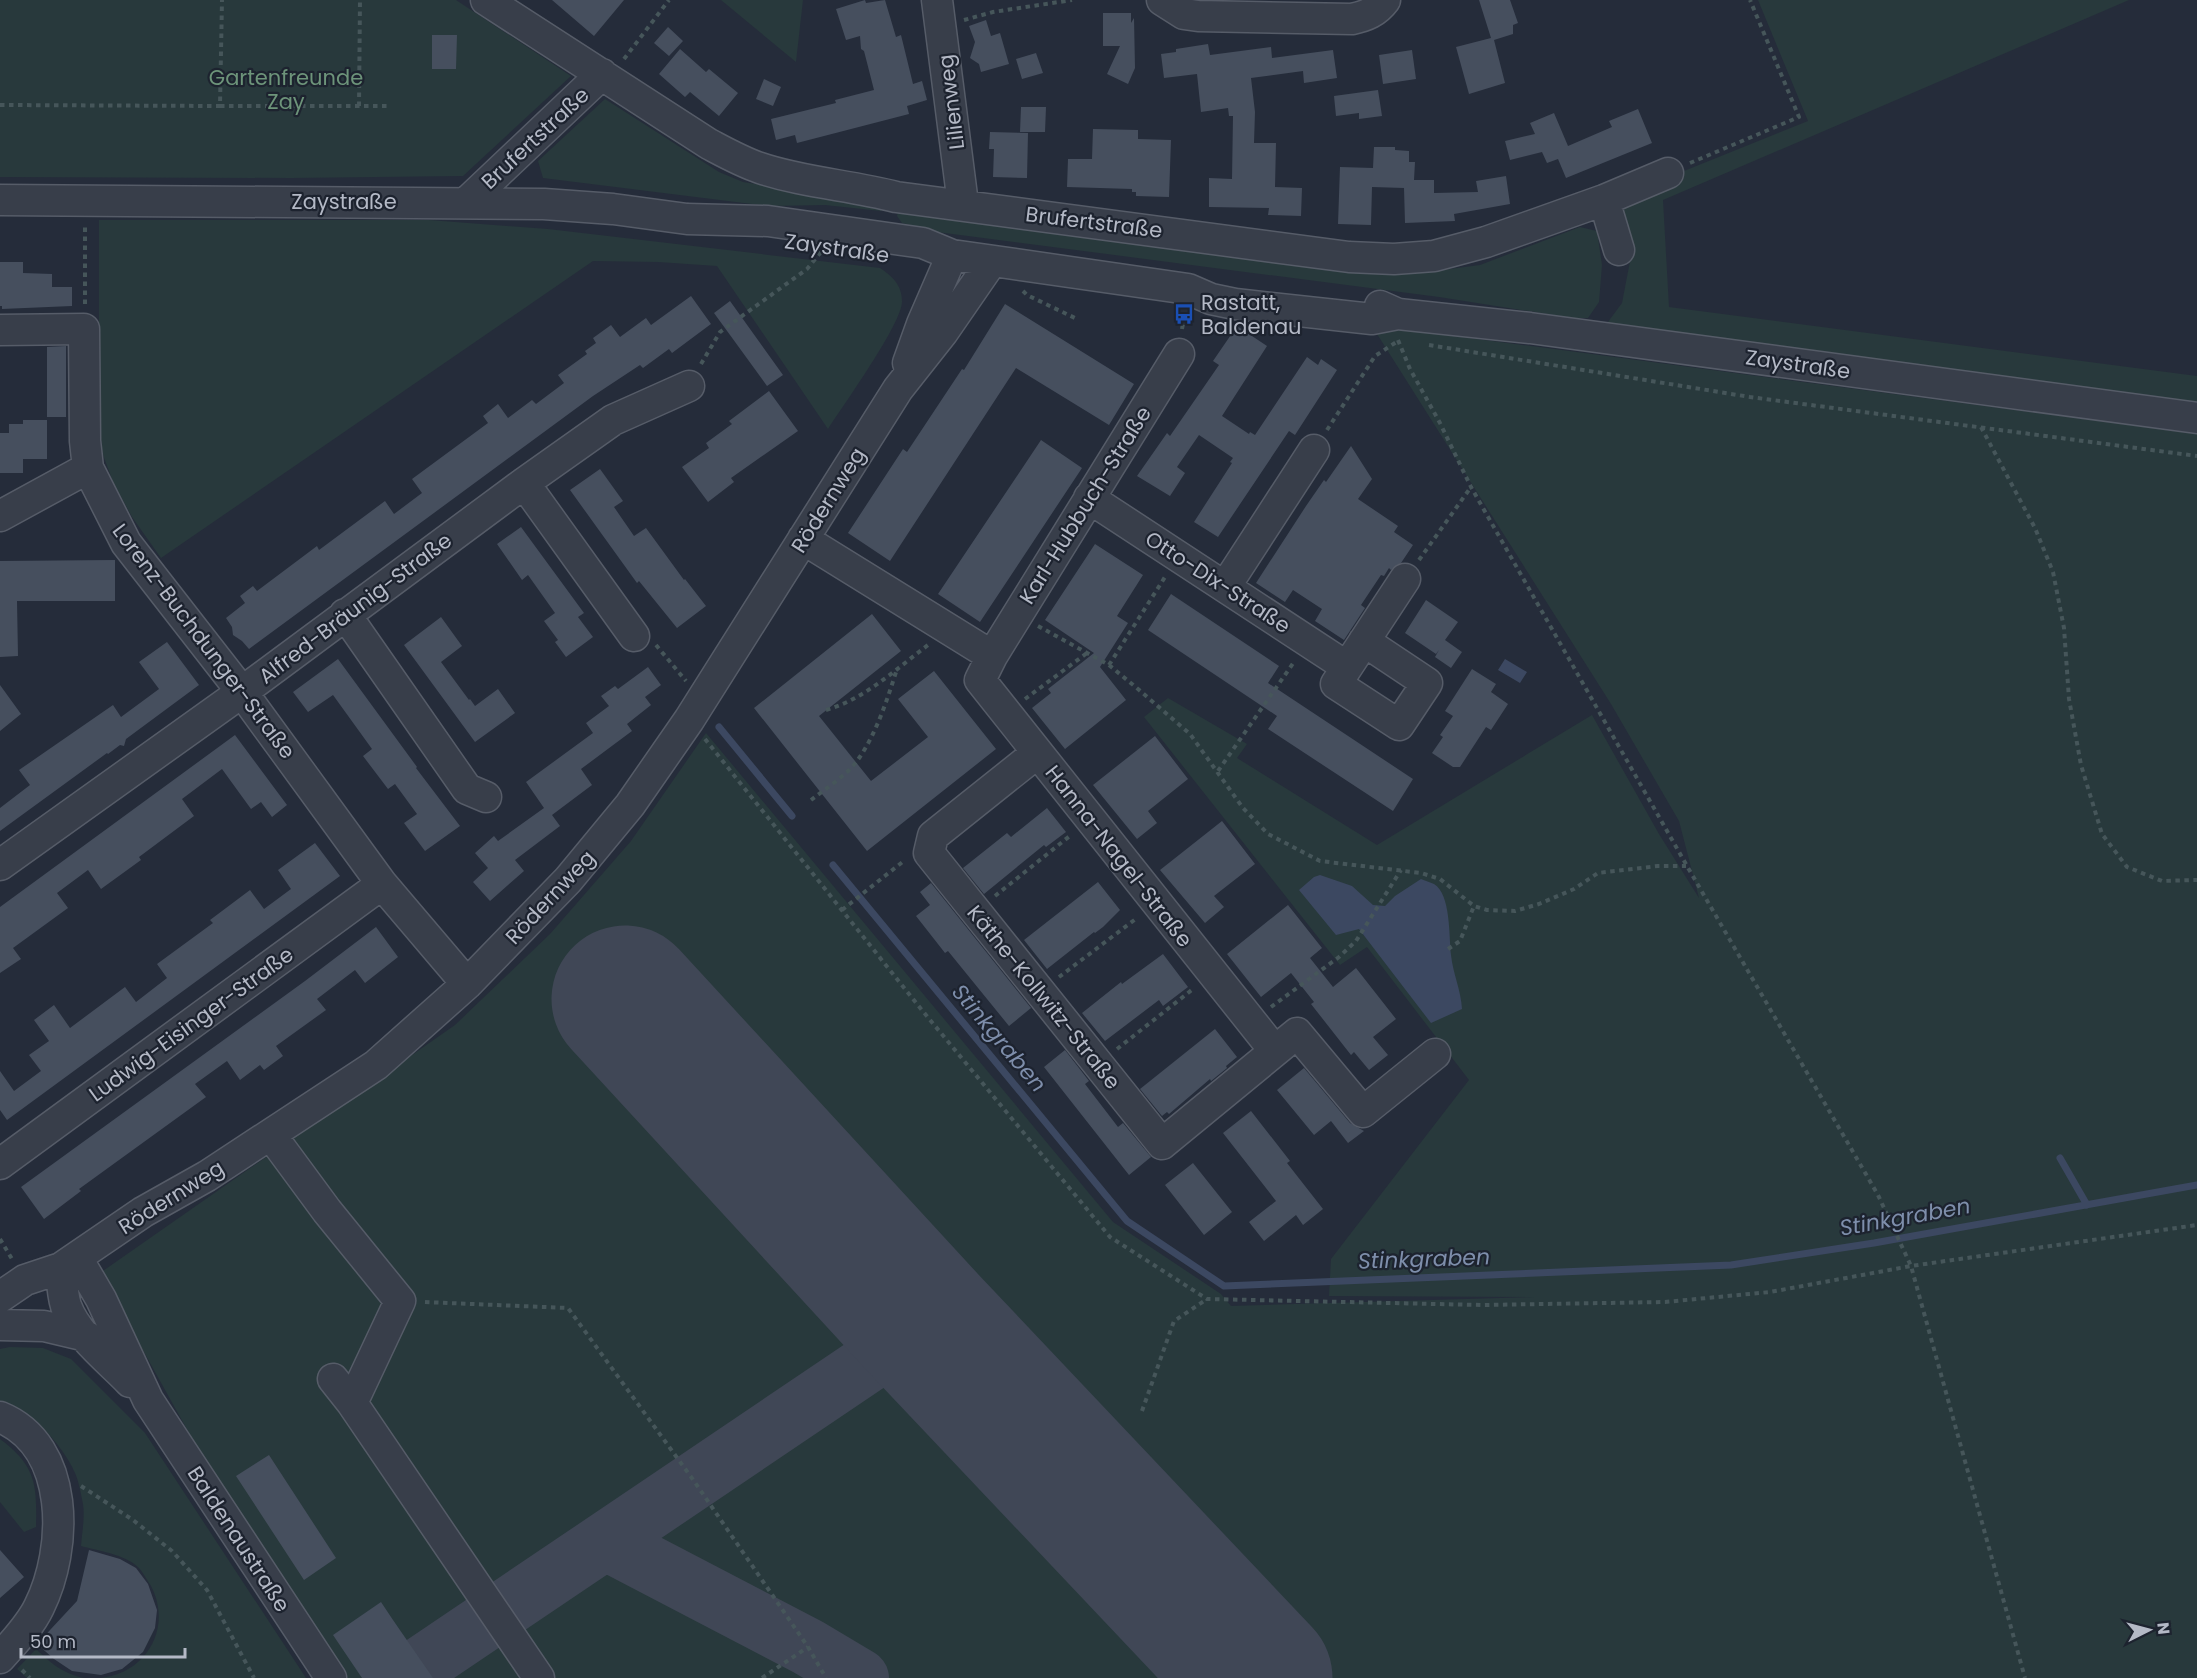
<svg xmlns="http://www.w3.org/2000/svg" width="2197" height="1678" viewBox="0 0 2197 1678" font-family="Poppins,sans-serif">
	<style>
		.green { fill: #28393c }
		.water { fill: #3c4861 }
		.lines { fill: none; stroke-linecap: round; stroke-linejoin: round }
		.stream { stroke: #3c4861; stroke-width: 7 }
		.taxiway { stroke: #404756; stroke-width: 58 }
		.runway { stroke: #404756; stroke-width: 147 }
		.building { fill: #464f5e }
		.minor-casing { stroke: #565c68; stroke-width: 33 }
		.path { stroke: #46565a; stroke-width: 4; stroke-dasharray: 4.5 4.5; stroke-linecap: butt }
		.minor { stroke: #383e4a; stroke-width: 30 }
		.labels { text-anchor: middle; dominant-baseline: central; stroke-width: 4.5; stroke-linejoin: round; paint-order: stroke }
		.park-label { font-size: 21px; fill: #6d947a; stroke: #1d232f }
		.street-label { font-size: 21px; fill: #b4b9c6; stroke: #1d232f }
		.poi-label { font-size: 21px; fill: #b4b9c6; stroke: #1d232f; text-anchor: start }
		.water-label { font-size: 22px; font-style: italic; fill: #7e8eab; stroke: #1d232f }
	</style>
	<rect width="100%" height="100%" fill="#252c3a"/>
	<path class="green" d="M 0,0 L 456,0 L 571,76 L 463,176 L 291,178 L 0,177 Z
		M 721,0 L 803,0 L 796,62 Z
		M 1758,0 L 2129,0 L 1663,200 L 1669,307 L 2197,376 L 2197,410 L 1605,326 L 1622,303 L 1631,256 L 1622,196 L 1808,121 Z
		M 605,99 L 719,172 L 743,182 L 882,203 L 881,211 L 825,205 L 769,206 L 543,178 L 538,161 Z
		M 899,208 L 1368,273 L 1427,272 L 1480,265 L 1580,227 L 1597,231 L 1602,265 L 1599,302 L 1588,318 L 1573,318 L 1439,297 L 937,232 L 902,223 L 897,216 Z
		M 99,220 L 429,220 L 548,229 L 880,268 C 892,276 902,285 902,301 C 903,322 843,406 828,429 L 717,266 L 658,262 L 593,261 L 161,558 L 132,517 L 113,482 L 102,452 L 99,413 Z
		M 1402,329 L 2197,434 L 2197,1678 L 346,1678 L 308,1623 L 204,1460 L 100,1273 L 455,1025 L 550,934 L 631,841 L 706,733 L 1113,1222 L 1221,1294 L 1231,1306 L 1536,1297 L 1329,1296 L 1331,1259 L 1469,1080 L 1367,947 L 1340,965 L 1144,717 L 1168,698 L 1247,744 L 1237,758 L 1377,845 L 1592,715 L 1659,834 L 1699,898 L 1679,821 L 1611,704 L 1377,334 Z
		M 10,1347 L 43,1348 L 71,1359 L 145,1433 L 306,1678 L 100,1678 C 146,1674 173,1628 151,1586 C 147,1580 143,1572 138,1567 C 124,1554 99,1551 81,1546 C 82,1533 85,1517 83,1504 C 81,1494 79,1482 75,1473 C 66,1449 26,1404 0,1401 L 0,1349 Z
		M 0,1439 C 36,1466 37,1484 36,1527 L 24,1532 L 0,1502 Z
		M 36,1649 C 52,1664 62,1673 84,1678 L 27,1678 L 17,1669 Z"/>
	<path class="water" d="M 1505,659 L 1527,672 L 1520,683 L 1498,670 Z
		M 1320,875 L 1352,886 L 1373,905 L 1385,906 L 1395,896 L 1421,879 C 1425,881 1430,882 1434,884 C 1451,894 1449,937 1451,955 C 1453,974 1461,990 1462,1009 L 1431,1023 L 1359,929 L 1336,935 L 1299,890 L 1314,877 Z"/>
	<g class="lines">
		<path class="stream" d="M 719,727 L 792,816
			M 833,865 L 1127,1221 L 1224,1286 L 1731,1265 L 1874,1243 L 2197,1185
			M 2060,1158 L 2087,1205"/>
		<path class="taxiway" d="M 605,1541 L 808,1647 L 860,1678
			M 423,1664 L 925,1325"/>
		<path class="runway" d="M 625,999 L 925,1325 L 1259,1678"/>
	</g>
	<path class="building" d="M 552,0 L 624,0 L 594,36 Z
		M 865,0 L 866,3 L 885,0 L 896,37 L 901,35 L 913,84 L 922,81 L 927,100 L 907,106 L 909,114 L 797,143 L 795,135 L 776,140 L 771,119 L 836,103 L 835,100 L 874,90 L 864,51 L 861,49 L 860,36 L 846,40 L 836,9 Z
		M 1479,0 L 1510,0 L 1518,23 L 1513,25 L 1513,34 L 1494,40 L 1505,83 L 1469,94 L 1456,47 L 1491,38 Z
		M 1103,13 L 1131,13 L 1131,23 L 1134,18 L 1135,68 L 1128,84 L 1107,74 L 1120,46 L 1103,46 Z
		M 986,20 L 991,36 L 1000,33 L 1009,64 L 981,72 L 979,64 L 970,58 L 975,42 L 969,26 Z
		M 668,27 L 683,41 L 669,56 L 654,43 Z
		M 432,35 L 457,35 L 456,69 L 432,69 Z
		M 1208,44 L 1210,55 L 1271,47 L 1272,58 L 1333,50 L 1337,78 L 1304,83 L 1303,71 L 1251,78 L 1255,112 L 1254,143 L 1276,143 L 1275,187 L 1302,188 L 1301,216 L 1268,215 L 1269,208 L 1209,207 L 1209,178 L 1232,179 L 1233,116 L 1229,116 L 1228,108 L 1201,112 L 1197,74 L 1164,78 L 1161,54 L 1176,52 L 1176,49 Z
		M 680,49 L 706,72 L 709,69 L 738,93 L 719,116 L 690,92 L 685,97 L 659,74 Z
		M 1412,50 L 1416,79 L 1383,84 L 1379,55 Z
		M 1036,53 L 1043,73 L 1022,79 L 1016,59 Z
		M 764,79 L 781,87 L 773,106 L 756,99 Z
		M 1378,90 L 1382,116 L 1359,119 L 1359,113 L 1336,116 L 1334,96 Z
		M 1021,107 L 1046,107 L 1045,132 L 1020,132 Z
		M 1638,109 L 1652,143 L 1566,178 L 1558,159 L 1547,163 L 1542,152 L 1510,160 L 1505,141 L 1535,134 L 1530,123 L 1554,113 L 1568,146 L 1612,127 L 1609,121 Z
		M 1093,129 L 1138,130 L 1138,139 L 1171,140 L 1169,197 L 1136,196 L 1136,192 L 1132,192 L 1132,189 L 1067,187 L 1068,159 L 1092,159 Z
		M 990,132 L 1028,133 L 1027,178 L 993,177 L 994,149 L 989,149 Z
		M 1374,147 L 1395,147 L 1395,150 L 1409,151 L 1409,162 L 1415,162 L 1414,180 L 1434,180 L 1434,193 L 1478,192 L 1476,181 L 1506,176 L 1510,204 L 1454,214 L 1455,221 L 1405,223 L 1404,188 L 1372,187 L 1371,225 L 1338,224 L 1340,167 L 1373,168 Z
		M 0,262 L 23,262 L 23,273 L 52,274 L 52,287 L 72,287 L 72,306 L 2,309 L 2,306 L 0,306 Z
		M 691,296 L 711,324 L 672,353 L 669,349 L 643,368 L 640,365 L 593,396 L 249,649 L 242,641 L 233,635 L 232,627 L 226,618 L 245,603 L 240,596 L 253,586 L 257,591 L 317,546 L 319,550 L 385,501 L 394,514 L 422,493 L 412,479 L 488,423 L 483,416 L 498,404 L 508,418 L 532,400 L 536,404 L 564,383 L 558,375 L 587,354 L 585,351 L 596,343 L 593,338 L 611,325 L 620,337 L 646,318 L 651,325 Z
		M 730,301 L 783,375 L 767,386 L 714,313 Z
		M 1005,304 L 1134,384 L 1109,425 L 1016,368 L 890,561 L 848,533 L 903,449 L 907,452 L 962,369 L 964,370 Z
		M 1237,326 L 1267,346 L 1222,416 L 1249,434 L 1250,432 L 1255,435 L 1307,357 L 1318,365 L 1321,359 L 1337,370 L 1295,435 L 1289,431 L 1218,537 L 1194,522 L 1232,463 L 1230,462 L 1233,458 L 1199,435 L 1177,467 L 1185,473 L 1170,496 L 1137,476 L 1167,433 L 1170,436 L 1219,365 L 1213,361 Z
		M 66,346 L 66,417 L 47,417 L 47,347 Z
		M 769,391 L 798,431 L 731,478 L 734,482 L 708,502 L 682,467 L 709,448 L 706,443 L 732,424 L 729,421 Z
		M 23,420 L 47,420 L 47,459 L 23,459 L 23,473 L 0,473 L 0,433 L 9,433 L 9,424 L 23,424 Z
		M 1041,440 L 1082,468 L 980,622 L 938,594 Z
		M 1351,446 L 1372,479 L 1358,499 L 1398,526 L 1394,532 L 1413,545 L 1401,563 L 1391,570 L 1389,568 L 1384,576 L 1381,575 L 1361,605 L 1365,608 L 1344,640 L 1315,621 L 1322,609 L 1293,590 L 1285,602 L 1256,583 L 1306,506 L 1324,480 L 1326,482 Z
		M 600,469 L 623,501 L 614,507 L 634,536 L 646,528 L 684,580 L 685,579 L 706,606 L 677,628 L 639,581 L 637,583 L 570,490 Z
		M 521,527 L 584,613 L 578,617 L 593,637 L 566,657 L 555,642 L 558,640 L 544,621 L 555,613 L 528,575 L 522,580 L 497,544 Z
		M 1095,544 L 1143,575 L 1117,616 L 1128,623 L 1100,667 L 1126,700 L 1065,749 L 1032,708 L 1051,693 L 1048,689 L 1094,653 L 1045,620 Z
		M 115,560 L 115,601 L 17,601 L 18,656 L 0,657 L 0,561 Z
		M 1171,594 L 1279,666 L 1268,683 L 1413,779 L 1393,811 L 1268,729 L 1277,716 L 1148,630 Z
		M 1426,600 L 1458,622 L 1445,640 L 1462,652 L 1451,668 L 1435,657 L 1439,650 L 1436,654 L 1405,633 Z
		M 872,614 L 901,651 L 819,716 L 871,781 L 928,737 L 898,699 L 934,671 L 996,749 L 867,851 L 754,708 Z
		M 441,617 L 462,646 L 441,662 L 469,700 L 470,699 L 475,706 L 498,689 L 515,713 L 475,742 L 404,645 Z
		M 167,642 L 199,685 L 126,739 L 124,746 L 120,745 L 108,754 L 107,753 L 0,831 L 0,808 L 30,785 L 19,770 L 113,705 L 121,717 L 159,689 L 139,662 Z
		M 338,659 L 417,767 L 416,768 L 460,826 L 425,851 L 404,823 L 417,814 L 395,784 L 388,789 L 363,756 L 372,749 L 333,695 L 308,712 L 293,692 Z
		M 648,667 L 661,685 L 645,697 L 651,705 L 627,724 L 632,731 L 581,769 L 592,785 L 552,815 L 560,826 L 515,860 L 524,871 L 490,901 L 473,882 L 488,868 L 475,853 L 494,836 L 498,841 L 544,808 L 526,782 L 593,733 L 586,723 L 609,706 L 601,696 L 615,686 L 618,689 Z
		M 1472,669 L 1496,684 L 1491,692 L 1508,704 L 1491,730 L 1486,727 L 1460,767 L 1453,767 L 1432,753 L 1443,737 L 1440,735 L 1453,716 L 1445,711 Z
		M 0,685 L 21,714 L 0,731 Z
		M 235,735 L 287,805 L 272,817 L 261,802 L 251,809 L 222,769 L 182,799 L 194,816 L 139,857 L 141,860 L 101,889 L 88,870 L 57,893 L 68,908 L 13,948 L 21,959 L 0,973 L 0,907 Z
		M 1155,736 L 1188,779 L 1148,811 L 1157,823 L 1137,839 L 1093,785 Z
		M 1047,808 L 1066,832 L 1046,847 L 1044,845 L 984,894 L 963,868 L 1007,833 L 1011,837 Z
		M 1222,821 L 1255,864 L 1214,896 L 1224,907 L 1205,923 L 1160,870 Z
		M 315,843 L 340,876 L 7,1120 L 0,1110 L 0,1071 L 14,1091 L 41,1071 L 29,1055 L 49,1041 L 34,1020 L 54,1005 L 70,1028 L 125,987 L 136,1002 L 167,978 L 157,964 L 213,923 L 210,920 L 250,890 L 264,909 L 291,889 L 278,870 Z
		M 1098,882 L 1120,910 L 1103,927 L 1095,933 L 1094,932 L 1047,969 L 1024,940 Z
		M 931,883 L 1031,1008 L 1009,1026 L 948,951 L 945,953 L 916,916 L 930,905 L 920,892 Z
		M 1288,905 L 1322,948 L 1310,958 L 1333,987 L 1356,968 L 1396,1019 L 1373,1037 L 1388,1055 L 1369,1070 L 1354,1052 L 1351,1055 L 1311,1004 L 1314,1002 L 1291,973 L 1261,997 L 1227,954 Z
		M 376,927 L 398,957 L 365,983 L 355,970 L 317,999 L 326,1010 L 276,1046 L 283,1056 L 264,1070 L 260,1065 L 240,1080 L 227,1061 L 195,1084 L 206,1097 L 79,1189 L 81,1191 L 44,1219 L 21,1187 L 305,981 Z
		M 1163,954 L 1188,987 L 1163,1006 L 1159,1000 L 1105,1041 L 1082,1013 L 1121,982 L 1122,984 Z
		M 1215,1029 L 1237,1057 L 1226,1066 L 1227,1068 L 1211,1081 L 1210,1079 L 1169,1114 L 1167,1112 L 1162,1116 L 1140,1089 Z
		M 1065,1050 L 1089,1081 L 1085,1084 L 1118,1127 L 1123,1123 L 1151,1157 L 1129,1175 L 1044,1067 Z
		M 1304,1068 L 1350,1123 L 1364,1131 L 1348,1143 L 1331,1121 L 1314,1135 L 1277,1090 Z
		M 1251,1111 L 1290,1161 L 1287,1163 L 1323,1209 L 1303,1225 L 1296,1215 L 1264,1241 L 1249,1222 L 1276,1201 L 1223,1133 Z
		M 1193,1163 L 1232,1212 L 1204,1235 L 1165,1185 Z
		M 269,1455 L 336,1558 L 304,1580 L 236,1476 Z
		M 0,1550 L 24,1577 L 0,1598 Z
		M 89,1550 L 120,1559 L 136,1568 L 148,1584 L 157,1610 L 155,1628 L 143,1652 L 122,1669 L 101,1675 L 72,1671 L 54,1659 L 37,1644 L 77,1601 Z
		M 381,1602 L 393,1620 L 433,1678 L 362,1678 L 333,1635 Z"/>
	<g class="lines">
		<g class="minor-casing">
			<path id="minor" d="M 486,0 L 709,144 C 726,153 742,162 760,168 C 804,183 851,185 896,197 L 1349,257 L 1394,259 L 1434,256 L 1486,242 L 1604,200 L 1668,173
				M 937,0 L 963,204
				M 1162,0 L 1184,14 L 1198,16 L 1352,19 C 1366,16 1376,12 1385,0
				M 0,200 L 544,204 L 613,209 L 687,219 L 768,221 L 923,243 L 952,255 L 1188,289 L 1211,299 L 1235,304 L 1372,319 L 1398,314
				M 1604,200 L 1619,250
				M 467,202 L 602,74
				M 1380,306 L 1398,314 L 1530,328 L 2197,418
				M 0,330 L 84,329 L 85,441 L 88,468 L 126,543 L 242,692 L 382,884 L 467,984
				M 908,363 L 922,324 L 952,255
				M 524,483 L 634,636
				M 1089,498 L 1347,667
				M 0,516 L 88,468
				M 803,539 L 992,656 L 980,680 L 1274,1050
				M 1225,587 L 1314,450
				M 345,614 L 467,789 L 486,797
				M 1364,641 L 1427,683 L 1399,725 L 1336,684 C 1359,649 1382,614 1405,579
				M 992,656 L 1179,354
				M 1037,753 L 933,836 L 929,853 L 1162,1144 L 1297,1033 L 1363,1112 L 1435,1054
				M 0,865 L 242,692 L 524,483 L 613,420 L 689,386
				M 271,1135 L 327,1211 L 400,1301 L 352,1403
				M 0,1164 L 382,884
				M 77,1258 L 101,1299 L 148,1400 L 331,1678
				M 61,1268 C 62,1281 62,1293 66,1306 C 77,1336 109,1360 130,1382
				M 0,1297 L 25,1280 L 61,1268 L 143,1212 L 207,1176 L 376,1065 L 467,984 L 568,880 L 630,805 L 689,720 L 898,389 L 943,332 L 992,261
				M 0,1325 L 44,1326 L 86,1336
				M 333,1379 L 352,1403 L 539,1678
				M 0,1417 C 71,1446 68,1549 39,1607 C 30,1626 13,1643 0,1658"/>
		</g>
		<path class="path" d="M 964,20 L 993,12 L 1072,0
			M 624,59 L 669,0
			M 0,105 L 220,106 L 222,0
			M 220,106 L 387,106
			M 359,106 L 360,0
			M 1690,163 L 1799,117 L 1750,0
			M 1023,291 L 1027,295 L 1077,319
			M 85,304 L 85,225
			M 1182,329 L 1185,313
			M 1398,340 L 1410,369 L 1440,423 L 1471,487 L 1687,866 L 1878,1195 L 1911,1266 L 2025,1678
			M 1429,345 L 1750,397 L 2197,456
			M 701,364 L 720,332 L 807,269 L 821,252
			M 1981,427 L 2035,528 L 2053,572 L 2064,628 L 2069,699 L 2081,765 L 2102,834 L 2127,867 L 2162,881 L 2197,880
			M 1327,430 L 1375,356 L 1398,341
			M 1419,560 L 1471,487
			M 1038,626 L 1109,665 L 1138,689 L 1190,734 L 1243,808 L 1268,834 L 1320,861 L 1421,873 L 1440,879 L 1474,906 L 1487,910 L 1515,911 L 1539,904 L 1574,889 L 1598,873 L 1658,866 L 1686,866
			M 656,645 L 686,681
			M 1109,665 L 1165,577
			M 1025,699 L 1087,653
			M 826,710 C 865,699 896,669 928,645
			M 705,739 L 921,1009 L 1110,1237 L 1207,1299 L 1482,1305 L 1665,1302 L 1770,1292 L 1911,1266 L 2197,1225
			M 1218,771 L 1294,662
			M 811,800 C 823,791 836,782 847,772 C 872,749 887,700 897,669
			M 995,896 L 1071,835
			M 842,910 L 905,860
			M 1448,949 L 1460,941 L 1474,906
			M 1059,977 L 1137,918
			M 1271,1007 L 1339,957 L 1356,941 L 1401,870
			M 1117,1049 L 1193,989
			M 0,1239 L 12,1259
			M 425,1302 L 568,1308 L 694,1481 L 808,1647 L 826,1678
			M 1142,1411 L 1174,1321 L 1207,1299
			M 81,1486 L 133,1520 L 172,1551 L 207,1590 L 254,1678
			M 22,1670 L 30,1678
			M 762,1678 L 808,1647"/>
		<use href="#minor" class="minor"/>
	</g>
	<defs>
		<g id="bus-bare" transform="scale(1.62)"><path d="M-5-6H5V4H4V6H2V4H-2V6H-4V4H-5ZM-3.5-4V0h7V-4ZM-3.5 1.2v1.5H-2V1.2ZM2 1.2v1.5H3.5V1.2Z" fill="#1a4fb4" stroke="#1d232f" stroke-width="2.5" paint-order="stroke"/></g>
	</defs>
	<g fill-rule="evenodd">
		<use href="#bus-bare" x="1184" y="314"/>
	</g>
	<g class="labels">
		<g class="park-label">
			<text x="286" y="77">Gartenfreunde<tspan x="286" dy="24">Zay</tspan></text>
		</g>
		<g class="street-label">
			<text transform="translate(951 102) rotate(-97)">Lilienweg</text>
			<text transform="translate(535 138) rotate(-43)">Brufertstraße</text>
			<text x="344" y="201">Zaystraße</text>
			<text transform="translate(1094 222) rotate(7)">Brufertstraße</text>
			<text transform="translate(837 248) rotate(8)">Zaystraße</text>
			<text transform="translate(1798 364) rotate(8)">Zaystraße</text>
			<text transform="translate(828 500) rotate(-58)">Rödernweg</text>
			<text transform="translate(1085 505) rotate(-58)">Karl-Hubbuch-Straße</text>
			<text transform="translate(1218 582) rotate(33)">Otto-Dix-Straße</text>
			<text transform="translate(355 608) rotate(-37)">Alfred-Bräunig-Straße</text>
			<text transform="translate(204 641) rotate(53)">Lorenz-Buchdunger-Straße</text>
			<text transform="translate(1119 856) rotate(52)">Hanna-Nagel-Straße</text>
			<text transform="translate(550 897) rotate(-47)">Rödernweg</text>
			<text transform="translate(1044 997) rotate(51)">Käthe-Kollwitz-Straße</text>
			<text transform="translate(191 1024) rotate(-36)">Ludwig-Eisinger-Straße</text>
			<text transform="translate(171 1197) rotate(-32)">Rödernweg</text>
			<text transform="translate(239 1539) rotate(57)">Baldenaustraße</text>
		</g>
		<g class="poi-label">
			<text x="1201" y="302">Rastatt,<tspan x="1201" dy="24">Baldenau</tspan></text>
		</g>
		<g class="water-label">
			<text transform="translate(999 1038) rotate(50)">Stinkgraben</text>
			<text transform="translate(1905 1217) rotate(-10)">Stinkgraben</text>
			<text transform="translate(1424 1259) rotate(-2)">Stinkgraben</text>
		</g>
	</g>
	<g transform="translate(2149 1630) rotate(84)" stroke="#1d232f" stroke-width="4.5" paint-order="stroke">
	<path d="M0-4.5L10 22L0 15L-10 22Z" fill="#b4b9c6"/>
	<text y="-9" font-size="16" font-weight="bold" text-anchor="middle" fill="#b4b9c6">N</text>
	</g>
	<path d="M21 1648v9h164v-9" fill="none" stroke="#b4b9c6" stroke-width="3"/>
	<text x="30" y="1648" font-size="18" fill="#b4b9c6" stroke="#1d232f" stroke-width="4.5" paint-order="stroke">50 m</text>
</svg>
